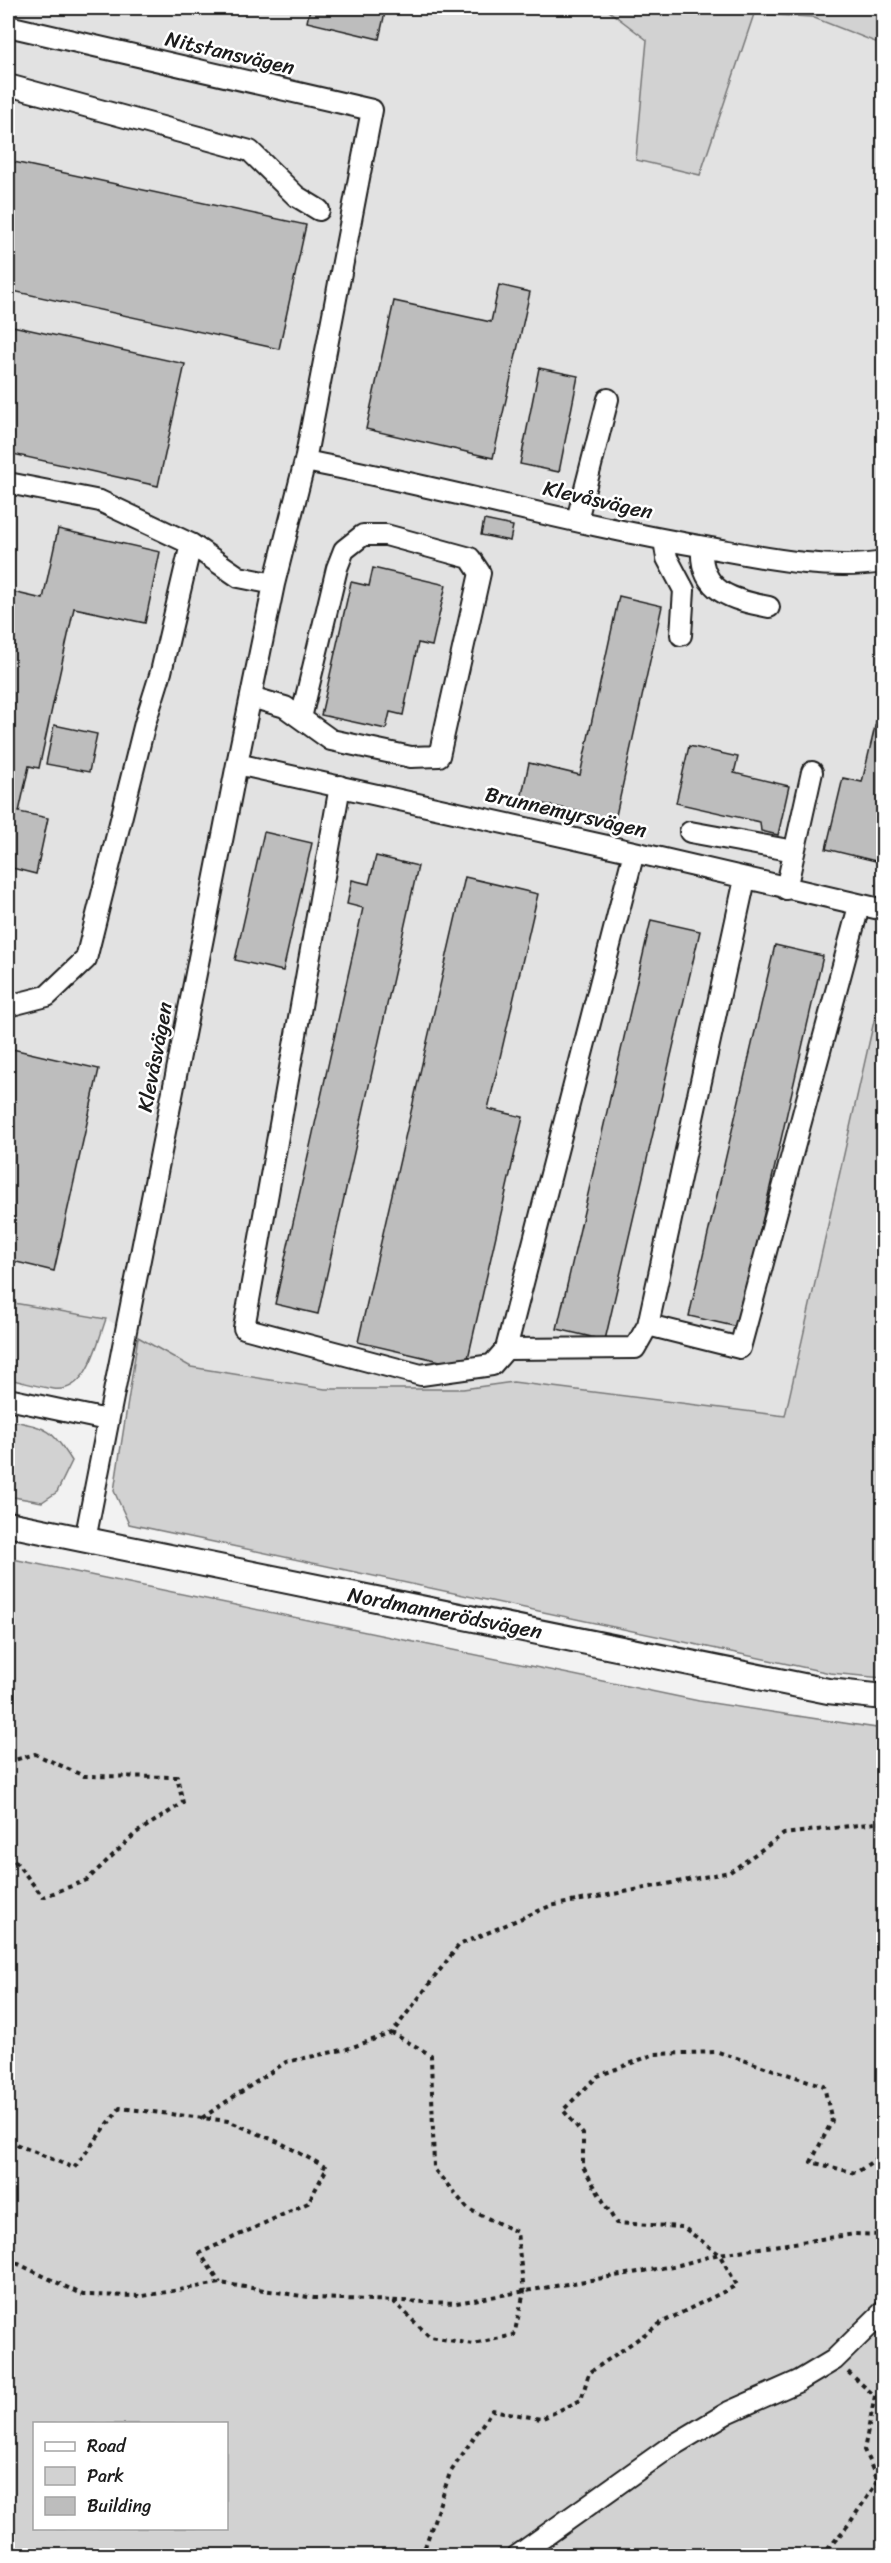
<svg xmlns="http://www.w3.org/2000/svg" width="891" height="2563" viewBox="0 0 891 2563" font-family="Sriracha,sans-serif">
	<style>
		.built { fill: #e2e2e2 }
		.green { fill: #d2d2d2; stroke: #777; stroke-width: 1.5; fill-rule: evenodd }
		.building { fill: #bdbdbd; stroke: #1c1c1c; stroke-width: 1.5 }
		.lines { fill: none; stroke-linecap: round; stroke-linejoin: round }
		.minor-casing { stroke: #1c1c1c; stroke-width: 24 }
		.major-casing { stroke: #1c1c1c; stroke-width: 28 }
		.path { stroke: #1c1c1c; stroke-width: 4; stroke-dasharray: 4.5 4.5; stroke-linecap: butt }
		.minor { stroke: #fff; stroke-width: 20 }
		.major { stroke: #fff; stroke-width: 24 }
		.labels { text-anchor: middle; dominant-baseline: central; stroke-width: 5; stroke-linejoin: round; paint-order: stroke }
		.street-label { font-size: 21px; fill: #1c1c1c; stroke: #fff }
	</style>
	<rect width="100%" height="100%" fill="#f2f2f2"/>
	<filter id="ink" filterUnits="userSpaceOnUse"><feTurbulence type="fractalNoise" baseFrequency=".0167" numOctaves="2"/><feDisplacementMap in="SourceGraphic" scale="12" xChannelSelector="R" yChannelSelector="G"/><feConvolveMatrix kernelMatrix="1 2 1 2 8 2 1 2 1" color-interpolation-filters="sRGB"/></filter>
	<g filter="url(#ink)">
		<path class="built" d="M 8,8 L 605,8 L 647,40 L 636,160 L 700,175 L 754,13 L 812,17 L 883,45 L 883,981 L 785,1416 L 513,1382 L 463,1389 L 325,1389 L 190,1367 L 106,1319 L 8,1302 Z"/>
		<path class="green" d="M 605,8 L 883,8 L 883,45 L 812,17 L 754,14 L 700,175 L 636,160 L 647,40 Z
			M 883,981 L 883,1678 L 830,1673 L 129,1524 L 114,1491 L 138,1337 L 191,1367 L 325,1389 L 463,1389 L 513,1382 L 785,1416 Z
			M 8,1302 L 106,1319 C 97,1343 88,1393 54,1389 C 39,1387 23,1382 8,1379 Z
			M 8,1420 C 46,1428 50,1426 72,1461 L 57,1492 L 42,1502 L 8,1496 Z
			M 8,1558 L 699,1701 L 883,1729 L 883,2555 L 8,2555 ZM 34,2424 L 226,2424 L 226,2528 L 34,2528 Z"/>
		<path class="building" d="M 310,8 L 386,8 L 379,39 L 307,22 Z
			M 9,161 L 306,225 L 279,349 L 8,290 Z
			M 499,285 L 530,292 L 493,458 L 366,429 L 394,301 L 491,322 Z
			M 8,325 L 185,364 L 158,486 L 8,453 Z
			M 539,368 L 578,376 L 559,472 L 520,464 Z
			M 484,520 L 513,526 L 510,541 L 481,535 Z
			M 58,529 L 160,552 L 145,623 L 74,608 L 39,768 L 29,766 L 19,812 L 48,818 L 36,874 L 8,867 L 8,591 L 43,599 Z
			M 373,568 L 446,585 L 432,646 L 418,643 L 403,715 L 390,712 L 386,729 L 321,715 L 351,582 L 369,586 Z
			M 619,596 L 662,606 L 615,820 L 521,799 L 529,763 L 580,775 Z
			M 884,688 L 884,863 L 826,849 L 843,778 L 862,782 Z
			M 54,725 L 97,734 L 89,772 L 46,764 Z
			M 689,746 L 738,757 L 734,773 L 789,786 L 778,835 L 761,831 L 760,822 L 676,803 Z
			M 264,832 L 312,843 L 283,971 L 235,960 Z
			M 376,856 L 418,866 L 318,1314 L 275,1304 L 363,908 L 347,904 L 352,880 L 369,884 Z
			M 465,877 L 538,894 L 488,1109 L 523,1117 L 466,1367 L 358,1342 Z
			M 651,920 L 700,931 L 605,1340 L 557,1329 Z
			M 775,945 L 823,956 L 738,1327 L 689,1316 Z
			M 8,1048 L 99,1069 L 54,1271 L 8,1260 Z"/>
		<g class="lines">
			<g class="minor-casing">
				<path id="minor" d="M 8,26 L 372,110 L 305,461 L 274,584 L 237,764 L 85,1540
					M 8,85 L 250,151 L 296,196 L 319,210
					M 305,461 C 441,487 575,525 711,548 C 767,558 827,571 884,562
					M 8,483 L 100,501 L 191,544 L 239,577 L 274,584
					M 577,520 L 608,399
					M 664,540 L 667,558 L 684,590 L 681,635
					M 702,547 C 699,592 733,600 769,607
					M 251,697 L 285,707 L 331,740 L 411,757 L 439,756 L 480,573 L 470,558 L 386,535 L 363,535 L 344,550 L 337,568 L 301,718
					M 237,764 L 634,852 L 884,910
					M 340,786 L 244,1328 L 421,1375 L 492,1365 L 506,1349
					M 690,832 L 794,851
					M 634,852 L 506,1349 L 635,1348 L 648,1325
					M 745,879 L 648,1325 L 740,1348 L 859,906
					M 786,889 L 812,772
					M 8,1006 L 47,996 L 86,959 L 145,723 L 161,672 L 191,544
					M 8,1399 L 107,1420
					M 517,2556 L 667,2449 L 729,2412 L 799,2381 L 834,2360 L 884,2311"/>
			</g>
			<g class="major-casing">
				<path id="major" d="M 8,1524 L 828,1691 L 884,1697"/>
			</g>
			<path class="path" d="M 8,1762 L 35,1754 L 84,1776 L 177,1777 L 183,1803 L 136,1833 L 87,1880 L 43,1897 L 8,1852
				M 202,2118 L 286,2062 L 347,2049 L 392,2033
				M 8,2141 L 74,2168 L 120,2108 L 228,2121 L 281,2143 L 327,2168 L 308,2203 L 200,2253 L 220,2283
				M 8,2259 L 83,2295 L 143,2296 L 220,2283 L 314,2298 L 456,2303 L 679,2265 L 719,2254 L 855,2234 L 884,2235
				M 393,2301 L 430,2337 L 473,2344 L 514,2335 L 524,2292 L 517,2232 L 468,2209 L 434,2169 L 431,2055 L 392,2033 L 459,1945 L 550,1906 L 730,1872 L 784,1834 L 884,1822
				M 848,2372 L 875,2396 L 864,2450 L 878,2481 L 884,2481
				M 422,2556 L 450,2473 L 492,2410 L 541,2419 L 581,2400 L 589,2373 L 661,2323 L 737,2285 L 719,2254 L 683,2227 L 616,2223 L 583,2167 L 583,2134 L 563,2110 L 598,2076 L 655,2054 L 718,2052 L 824,2086 L 832,2121 L 811,2162 L 856,2173 L 884,2153
				M 822,2556 L 849,2524 L 878,2481"/>
			<use href="#minor" class="minor"/>
			<use href="#major" class="major"/>
		</g>
	</g>
	<g class="labels">
		<g class="street-label">
			<text transform="translate(230 53) rotate(13)">Nitstansvägen</text>
			<text transform="translate(598 500) rotate(13)">Klevåsvägen</text>
			<text transform="translate(566 812) rotate(13)">Brunnemyrsvägen</text>
			<text transform="translate(155 1057) rotate(-79)">Klevåsvägen</text>
			<text transform="translate(445 1613) rotate(11)">Nordmannerödsvägen</text>
		</g>
	</g>
	<rect width="891" height="2563" fill="none" stroke="#fff" stroke-width="30"/>
	<rect x="15" y="15" width="861" height="2533" fill="none" stroke="#1c1c1c" stroke-width="2" filter="url(#ink)"/>
	<rect x="33" y="2422" width="195" height="108" fill="#ffffff" stroke="#a4a4a4" stroke-width="1.5"/>
	<rect x="45" y="2442" width="30" height="9" fill="#ffffff" stroke="#a4a4a4" stroke-width="1.5"/>
	<text x="87" y="2452" font-size="18" fill="#1c1c1c">Road</text>
	<rect x="45" y="2467" width="30" height="18" fill="#d2d2d2" stroke="#a4a4a4" stroke-width="1.5"/>
	<text x="87" y="2482" font-size="18" fill="#1c1c1c">Park</text>
	<rect x="45" y="2497" width="30" height="18" fill="#bdbdbd" stroke="#a4a4a4" stroke-width="1.5"/>
	<text x="87" y="2512" font-size="18" fill="#1c1c1c">Building</text>
</svg>
